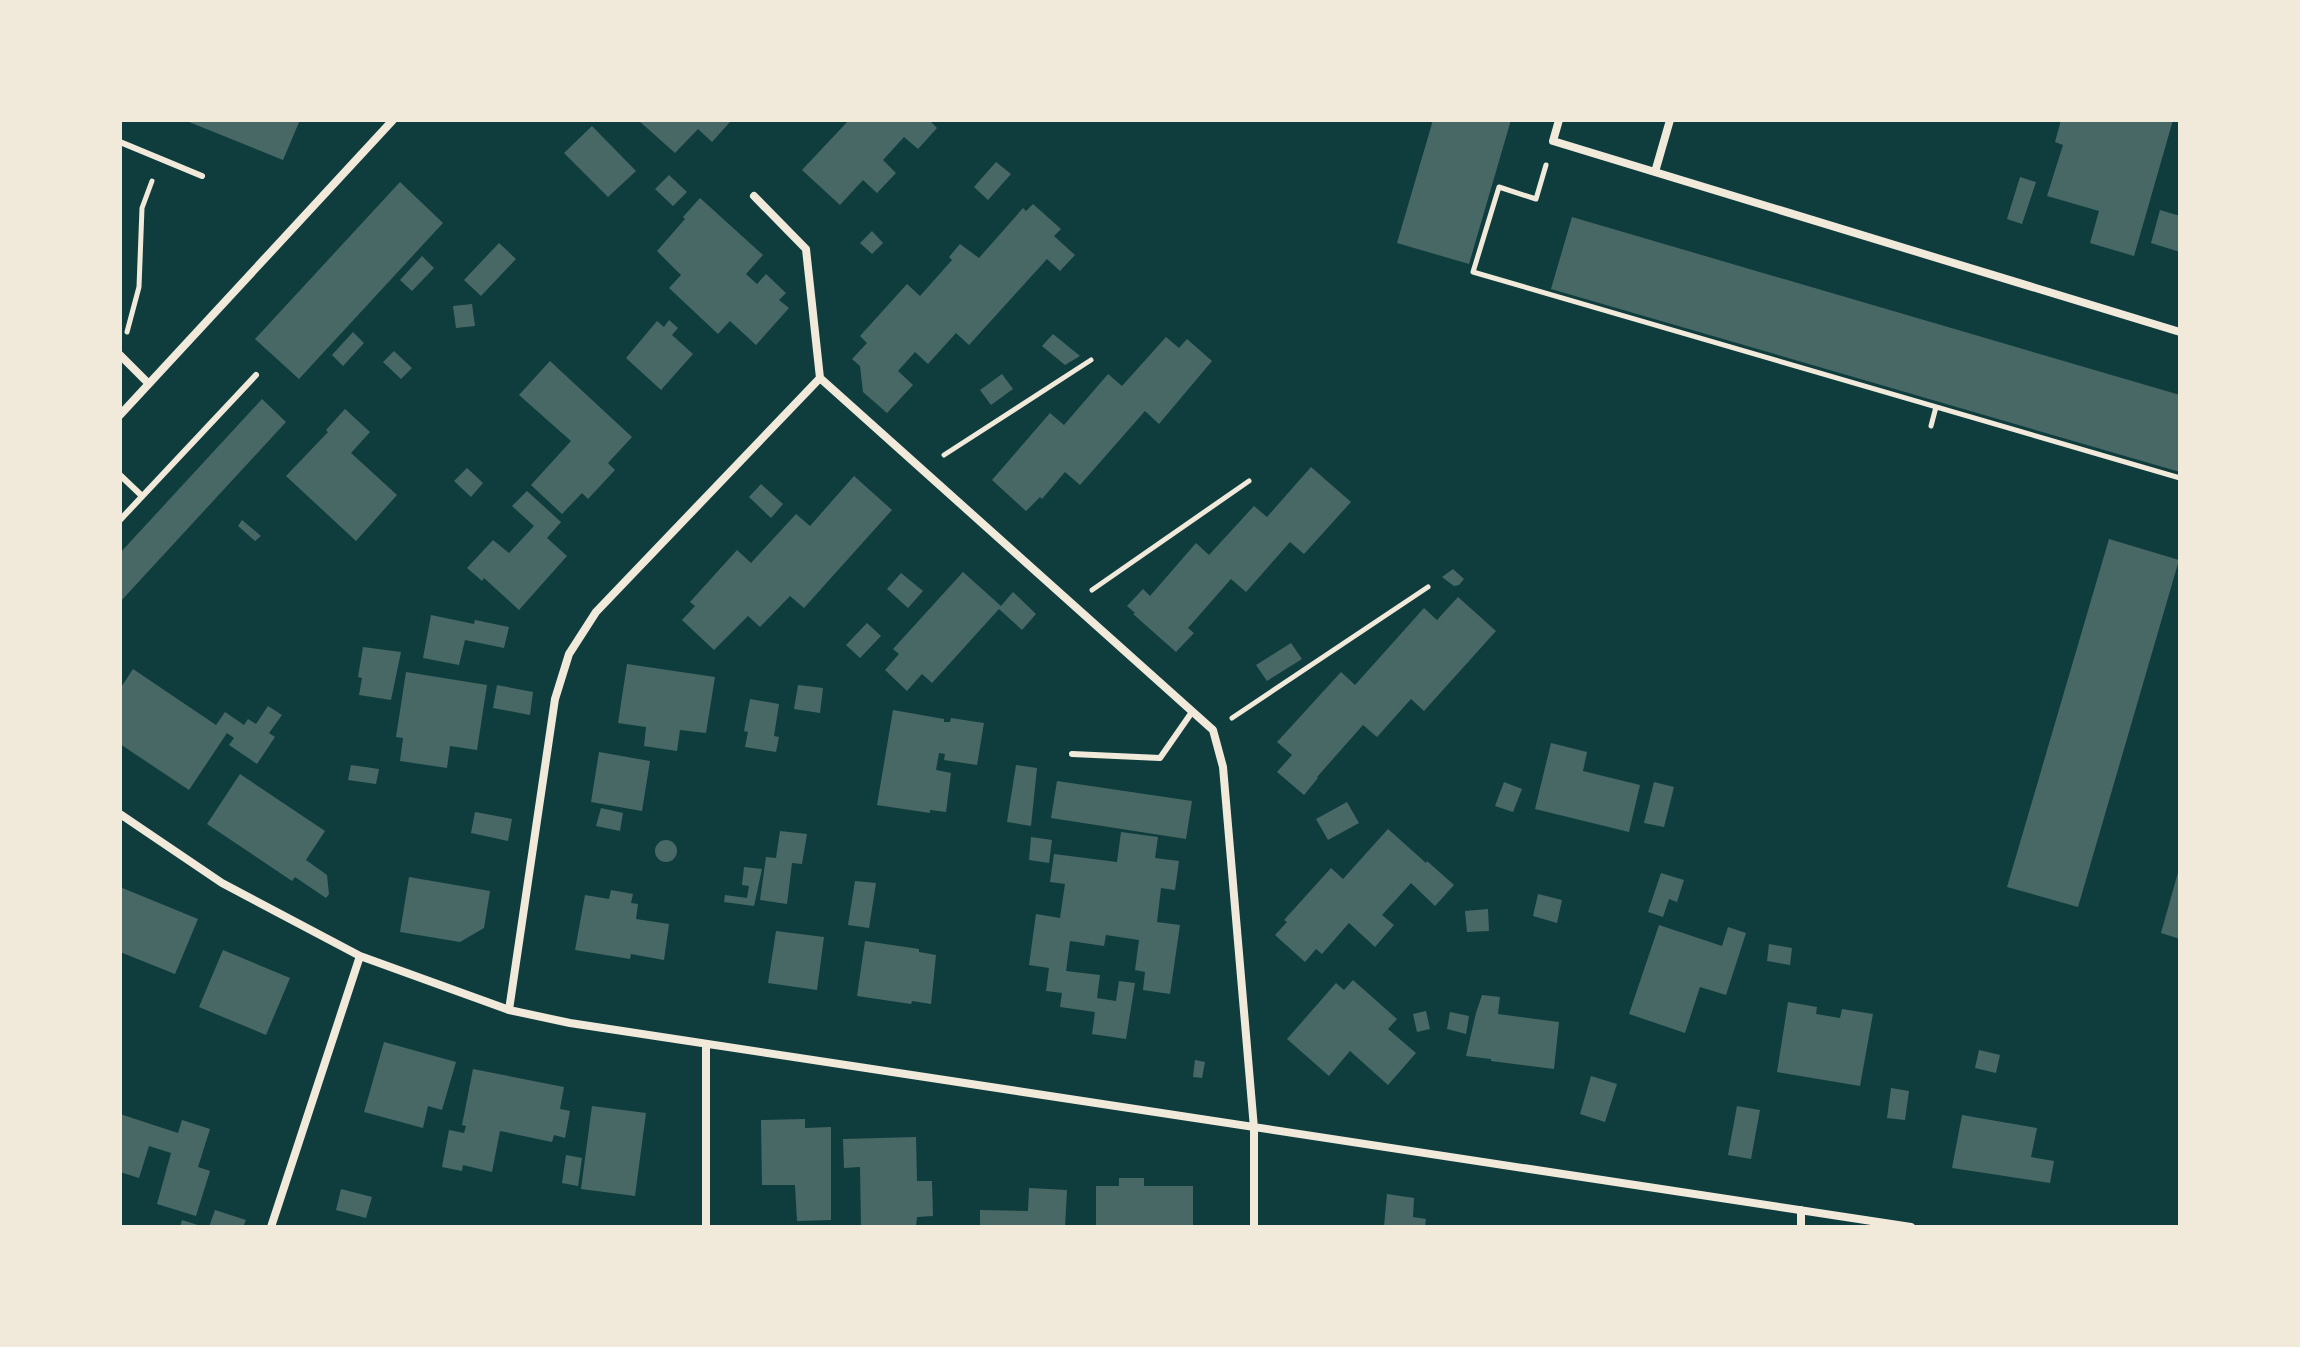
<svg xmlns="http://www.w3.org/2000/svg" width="2300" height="1347" viewBox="0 0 2300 1347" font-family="'Crimson Pro',serif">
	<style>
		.building { fill: #486865 }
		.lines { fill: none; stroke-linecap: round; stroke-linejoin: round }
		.path { stroke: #f1e9da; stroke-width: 5 }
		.service { stroke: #f1e9da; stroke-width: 6 }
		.minor { stroke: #f1e9da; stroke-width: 8 }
	</style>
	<rect width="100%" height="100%" fill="#0f3d3e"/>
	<path class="building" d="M 184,120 L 300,120 L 283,160 Z
		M 638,120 L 729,120 L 730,122 L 712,142 L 698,129 L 675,153 Z
		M 849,120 L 929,120 L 937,128 L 918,149 L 904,137 L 883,160 L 896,173 L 877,193 L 863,180 L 840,205 L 802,170 Z
		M 1433,120 L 1511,120 L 1469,264 L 1397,243 Z
		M 2061,120 L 2173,120 L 2134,256 L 2090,243 L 2099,211 L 2047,196 L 2063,145 L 2055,142 Z
		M 592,126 L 636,171 L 608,197 L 564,153 Z
		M 996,162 L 1011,174 L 988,200 L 974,187 Z
		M 669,175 L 687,192 L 673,206 L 655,189 Z
		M 2020,177 L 2036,182 L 2022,224 L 2007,219 Z
		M 400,182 L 443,223 L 299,379 L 255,339 Z
		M 700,198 L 763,255 L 746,274 L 757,284 L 766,274 L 786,293 L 779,300 L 789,308 L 756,345 L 730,321 L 718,334 L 669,288 L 681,275 L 657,251 L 685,219 L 683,217 Z
		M 1033,204 L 1061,229 L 1054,236 L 1075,255 L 1060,271 L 1047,259 L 969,345 L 956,333 L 928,364 L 915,352 L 898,371 L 913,385 L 887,413 L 863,392 L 860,366 L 852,359 L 867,343 L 860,336 L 907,284 L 920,296 L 952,260 L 949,257 L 960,244 L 979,258 L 1023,208 L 1026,211 Z
		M 2160,210 L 2180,216 L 2180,252 L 2151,243 Z
		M 1572,217 L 2180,395 L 2180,472 L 1551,289 Z
		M 872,231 L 883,243 L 872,254 L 860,243 Z
		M 499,243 L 516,259 L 481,296 L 464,280 Z
		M 422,256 L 434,268 L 412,291 L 400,280 Z
		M 472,304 L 475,326 L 456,328 L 453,306 Z
		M 669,320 L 678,328 L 672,335 L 693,354 L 661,390 L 626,358 L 657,321 L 664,327 Z
		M 353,332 L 364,343 L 343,366 L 332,355 Z
		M 1053,334 L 1080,356 L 1065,365 L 1042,346 Z
		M 1166,337 L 1179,348 L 1187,339 L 1212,361 L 1159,424 L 1145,411 L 1080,485 L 1065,472 L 1042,499 L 1040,497 L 1026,511 L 992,480 L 1050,413 L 1064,425 L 1108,374 L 1122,386 Z
		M 394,351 L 412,368 L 401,379 L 383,362 Z
		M 550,361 L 632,437 L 608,463 L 615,470 L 588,499 L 582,493 L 562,514 L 531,485 L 571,441 L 519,395 Z
		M 1002,374 L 1013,389 L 991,405 L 980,390 Z
		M 262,399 L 286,422 L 120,602 L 120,553 Z
		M 345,409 L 370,432 L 351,453 L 397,495 L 356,541 L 286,476 L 328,432 L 326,430 Z
		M 1311,467 L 1351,502 L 1304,554 L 1290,542 L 1246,592 L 1231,579 L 1188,628 L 1194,633 L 1176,652 L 1133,614 L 1135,613 L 1127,606 L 1143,589 L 1150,596 L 1196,543 L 1209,555 L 1254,506 L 1267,517 Z
		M 467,468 L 483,483 L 471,497 L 454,481 Z
		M 854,476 L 892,510 L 804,608 L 790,596 L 760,627 L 748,616 L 714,650 L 682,620 L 695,606 L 690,602 L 737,550 L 751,563 L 796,514 L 810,526 Z
		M 761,484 L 783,504 L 771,518 L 749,497 Z
		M 527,491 L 561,522 L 547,538 L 567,556 L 519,610 L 484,578 L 482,581 L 467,568 L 493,540 L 509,553 L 534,526 L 512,506 Z
		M 242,520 L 261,536 L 255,541 L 238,526 Z
		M 2109,539 L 2179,560 L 2078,907 L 2007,887 Z
		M 1453,569 L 1464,579 L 1459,585 L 1454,586 L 1442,577 Z
		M 963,572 L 1001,606 L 1013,592 L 1036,614 L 1022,630 L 999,609 L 932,683 L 922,674 L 907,691 L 885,670 L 899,654 L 893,649 Z
		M 901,573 L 923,591 L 908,608 L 887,589 Z
		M 1458,597 L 1496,631 L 1424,711 L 1411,699 L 1377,737 L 1363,725 L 1317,777 L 1318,778 L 1304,795 L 1277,772 L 1292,755 L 1277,742 L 1341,672 L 1355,685 L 1424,608 L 1437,620 Z
		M 431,615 L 474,624 L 475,620 L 509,627 L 504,648 L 465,640 L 459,665 L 423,658 Z
		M 867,623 L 881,636 L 860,658 L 846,645 Z
		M 1291,643 L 1302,659 L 1267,681 L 1256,665 Z
		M 363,647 L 401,652 L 391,700 L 359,695 L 362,678 L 358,677 Z
		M 627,664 L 715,677 L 706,733 L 680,730 L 677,751 L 644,746 L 646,727 L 618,723 Z
		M 133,669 L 216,725 L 225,712 L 244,725 L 248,719 L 256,724 L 268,706 L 282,715 L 269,733 L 275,737 L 257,764 L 229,745 L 234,738 L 227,733 L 189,790 L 120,744 L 120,689 Z
		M 406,672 L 487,685 L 477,750 L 450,746 L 447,768 L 400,761 L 403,738 L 396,737 Z
		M 497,685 L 533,692 L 530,715 L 493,708 Z
		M 798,685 L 823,688 L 820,713 L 794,709 Z
		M 750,699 L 779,704 L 774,736 L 779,737 L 776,752 L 745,747 L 748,732 L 744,731 Z
		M 893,710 L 944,719 L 944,722 L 950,722 L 951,718 L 984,723 L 977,765 L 944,760 L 945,754 L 939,753 L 936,770 L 951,773 L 946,812 L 930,810 L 930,813 L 877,805 Z
		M 1551,743 L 1587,752 L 1583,771 L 1640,785 L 1629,832 L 1535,809 Z
		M 599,752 L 650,761 L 642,811 L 591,802 Z
		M 351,765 L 379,769 L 376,784 L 348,780 Z
		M 1016,765 L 1037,768 L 1031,826 L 1007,822 Z
		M 240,774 L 325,831 L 306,860 L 327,875 L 329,894 L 326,898 L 295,877 L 292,881 L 207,824 Z
		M 1057,781 L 1192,801 L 1186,839 L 1051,818 Z
		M 1504,782 L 1522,789 L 1513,812 L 1495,806 Z
		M 1654,782 L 1674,787 L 1664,827 L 1644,823 Z
		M 1347,802 L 1359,823 L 1328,840 L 1316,819 Z
		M 601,808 L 623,813 L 620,831 L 596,826 Z
		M 475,812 L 512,819 L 508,841 L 471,833 Z
		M 1388,829 L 1426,863 L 1427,861 L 1454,885 L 1435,906 L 1411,883 L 1382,915 L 1394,925 L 1375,947 L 1349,923 L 1322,954 L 1316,949 L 1305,962 L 1275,935 L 1287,922 L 1284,920 L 1331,868 L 1343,879 Z
		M 780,831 L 807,834 L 802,864 L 792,863 L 787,904 L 760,900 L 766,857 L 776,858 Z
		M 1121,832 L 1158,837 L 1155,858 L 1179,861 L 1175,890 L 1161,888 L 1157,922 L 1180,925 L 1170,994 L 1143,990 L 1145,972 L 1135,970 L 1139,940 L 1106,935 L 1104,946 L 1070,941 L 1066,971 L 1100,975 L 1097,998 L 1116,1001 L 1119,981 L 1135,983 L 1126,1039 L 1092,1034 L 1095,1012 L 1060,1007 L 1062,993 L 1046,991 L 1049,968 L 1029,965 L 1036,914 L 1060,918 L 1065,884 L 1050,882 L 1054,854 L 1117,862 Z
		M 1031,837 L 1052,840 L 1049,863 L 1029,860 Z
		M655 851a11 11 0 1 1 22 0a11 11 0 1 1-22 0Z
		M 744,867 L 762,869 L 754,906 L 724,902 L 725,895 L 747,898 L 749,886 L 742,885 Z
		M 2179,869 L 2180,869 L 2180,939 L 2161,933 Z
		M 1661,873 L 1684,880 L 1677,902 L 1669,899 L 1663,917 L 1648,912 Z
		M 409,877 L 490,891 L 484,928 L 460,942 L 400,932 Z
		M 855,881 L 876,883 L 869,928 L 848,925 Z
		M 120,887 L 198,919 L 175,974 L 120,952 Z
		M 611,890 L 633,894 L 631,903 L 638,904 L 636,919 L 669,924 L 664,960 L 631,954 L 630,959 L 575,950 L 585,895 L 609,899 Z
		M 1538,894 L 1562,900 L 1557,923 L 1533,916 Z
		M 1488,909 L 1489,931 L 1467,932 L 1465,911 Z
		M 1659,925 L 1722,946 L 1728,927 L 1746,933 L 1726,995 L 1700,987 L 1685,1033 L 1629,1014 Z
		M 776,931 L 824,937 L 817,990 L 768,983 Z
		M 865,941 L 919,949 L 919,952 L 936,955 L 931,1004 L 912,1001 L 911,1004 L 857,996 Z
		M 1769,944 L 1792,948 L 1790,965 L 1767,961 Z
		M 223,950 L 290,978 L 266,1035 L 199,1007 Z
		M 1353,980 L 1397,1019 L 1388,1029 L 1416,1053 L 1388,1085 L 1350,1051 L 1329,1076 L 1287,1039 L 1336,983 L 1344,990 Z
		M 1482,995 L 1500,997 L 1498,1014 L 1559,1022 L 1554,1069 L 1491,1061 L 1491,1059 L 1466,1056 L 1476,1013 Z
		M 1788,1002 L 1817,1007 L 1816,1014 L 1840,1018 L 1842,1009 L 1873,1014 L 1860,1086 L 1777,1072 Z
		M 1426,1011 L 1430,1029 L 1417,1032 L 1413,1014 Z
		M 1450,1012 L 1469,1016 L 1466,1034 L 1447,1029 Z
		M 384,1042 L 456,1062 L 442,1110 L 428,1106 L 423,1128 L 364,1112 Z
		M 1979,1050 L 2000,1055 L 1996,1073 L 1975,1068 Z
		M 1195,1060 L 1205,1062 L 1202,1078 L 1193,1077 Z
		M 473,1069 L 564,1087 L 560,1109 L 570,1111 L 565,1138 L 554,1135 L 552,1142 L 500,1131 L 492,1172 L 463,1165 L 462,1171 L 442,1167 L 449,1130 L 464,1133 L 466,1126 L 462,1125 Z
		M 1591,1076 L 1617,1084 L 1605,1122 L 1580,1114 Z
		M 1891,1088 L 1909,1091 L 1905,1120 L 1887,1118 Z
		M 592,1106 L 646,1113 L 635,1196 L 581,1189 Z
		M 1737,1106 L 1760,1110 L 1751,1159 L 1728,1155 Z
		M 120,1114 L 178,1133 L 182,1120 L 210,1129 L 198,1167 L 210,1171 L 196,1216 L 157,1204 L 171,1153 L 149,1146 L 139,1178 L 120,1172 Z
		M 1962,1115 L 2037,1128 L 2031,1157 L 2054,1161 L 2050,1183 L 1952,1168 Z
		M 805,1119 L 805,1128 L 831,1127 L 831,1220 L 797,1221 L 795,1185 L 762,1185 L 761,1120 Z
		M 916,1137 L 917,1181 L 932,1181 L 933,1216 L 917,1217 L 916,1227 L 861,1227 L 860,1167 L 844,1168 L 843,1139 Z
		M 566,1155 L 582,1158 L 578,1186 L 562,1183 Z
		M 1119,1178 L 1144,1178 L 1144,1186 L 1193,1186 L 1193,1227 L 1096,1227 L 1096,1186 L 1119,1186 Z
		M 1029,1188 L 1067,1190 L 1065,1227 L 980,1227 L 980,1210 L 1028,1211 Z
		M 341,1189 L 372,1197 L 366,1218 L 336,1210 Z
		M 1387,1194 L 1414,1198 L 1413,1217 L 1426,1219 L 1425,1227 L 1384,1227 Z
		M 215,1210 L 246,1220 L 243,1227 L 209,1227 Z
		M 182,1220 L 201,1226 L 201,1227 L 180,1227 Z"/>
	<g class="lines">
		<path class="path" d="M 1546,165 L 1536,199 L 1499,187 L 1473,272 L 2180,478
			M 127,332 L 139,287 L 142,208 L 152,181
			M 1931,426 L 1936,407
			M 944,455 L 1091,360
			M 1092,590 L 1249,481
			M 1232,718 L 1428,587"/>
		<path class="service" d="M 120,142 L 202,176
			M 120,475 L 142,496
			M 120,520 L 256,375
			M 1072,754 L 1160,758 L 1192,712"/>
		<path class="minor" d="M 1559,120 L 1553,141 L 2180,332
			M 1655,172 L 1670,120
			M 754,196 L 806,249 L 820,378
			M 120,355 L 148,383
			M 120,415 L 393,120
			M 120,814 L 222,883 L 360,956 L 509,1010 L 570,1023 L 1911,1227
			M 509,1010 L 555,699 L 569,654 L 596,612 L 820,378 L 1213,730 L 1223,767 L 1254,1128 L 1254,1227
			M 706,1044 L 706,1227
			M 1801,1210 L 1801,1227
			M 271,1227 L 360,956"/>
	</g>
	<rect width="2300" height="1347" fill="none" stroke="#f1e9da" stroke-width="244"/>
</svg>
